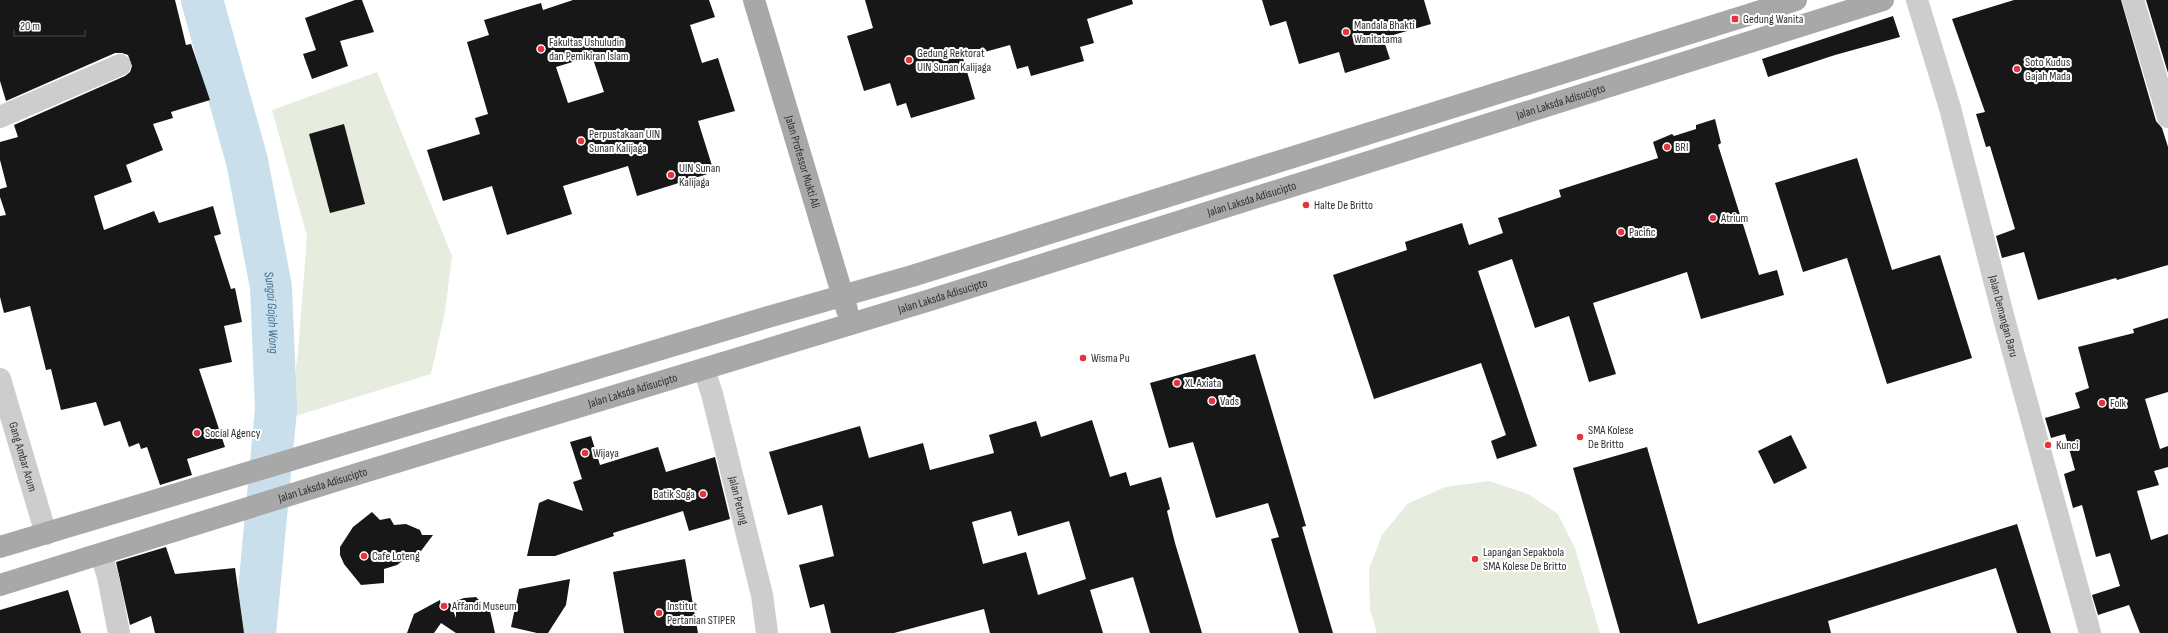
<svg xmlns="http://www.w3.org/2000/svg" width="2168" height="633" viewBox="0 0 2168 633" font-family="'Sofia Sans Condensed',sans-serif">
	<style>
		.green { fill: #e6edde }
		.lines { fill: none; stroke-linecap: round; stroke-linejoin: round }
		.river { stroke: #cadfec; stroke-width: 42 }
		.building { fill: #171717; fill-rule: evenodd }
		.minor { stroke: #cdcdcd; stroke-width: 22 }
		.major { stroke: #a8a8a8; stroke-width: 22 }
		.poi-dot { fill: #e6333f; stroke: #fff; stroke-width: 1.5 }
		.labels { text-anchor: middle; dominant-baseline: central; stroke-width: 4; stroke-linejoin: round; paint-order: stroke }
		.poi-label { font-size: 12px; fill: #303030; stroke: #fff; text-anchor: start }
		.street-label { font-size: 12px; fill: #303030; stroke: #fff }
		.water-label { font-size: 13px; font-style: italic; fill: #3d7193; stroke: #fff }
	</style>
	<rect width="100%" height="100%" fill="#fff"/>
	<path class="green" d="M 377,72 L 452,256 L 445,312 L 431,374 L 289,418 L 298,353 L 307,236 L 272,110 Z
		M 1489,481 L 1528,494 L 1558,514 L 1575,548 L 1600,633 L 1377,633 L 1370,609 L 1369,569 L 1382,535 L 1407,504 L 1445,487 Z"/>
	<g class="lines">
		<path class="river" id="s1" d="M 202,0 L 247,161 L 271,287 L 276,409 L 255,633"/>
	</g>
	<path class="building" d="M 0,0 L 175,0 L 186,45 L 191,44 L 210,100 L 171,112 L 173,118 L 153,124 L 163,150 L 126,165 L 132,182 L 94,196 L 104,230 L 154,211 L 159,223 L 213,206 L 221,234 L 214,236 L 231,289 L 235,288 L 242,322 L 224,326 L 232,362 L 199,369 L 225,447 L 187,459 L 192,475 L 160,485 L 147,447 L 141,449 L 139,443 L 129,447 L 120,421 L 104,426 L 96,402 L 61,410 L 51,369 L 46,370 L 30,306 L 4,313 L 0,297 L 0,216 L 6,215 L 0,197 L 0,189 L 7,187 L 0,160 L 0,142 L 18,137 L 14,125 L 125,76 L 130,72 L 132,66 L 128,55 L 122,53 L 115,53 L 6,101 L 0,81 Z
		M 355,0 L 362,0 L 374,32 L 340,41 L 348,66 L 312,79 L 303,54 L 316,50 L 305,18 Z
		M 573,0 L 709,0 L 715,17 L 690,25 L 702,63 L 718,58 L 735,111 L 698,121 L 714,172 L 637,196 L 628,166 L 563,186 L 572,214 L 507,235 L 492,186 L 443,201 L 427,150 L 480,134 L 475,118 L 488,114 L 467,42 L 489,35 L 484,20 L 541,3 L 543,10 ZM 592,56 L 604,92 L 568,103 L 556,67 Z
		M 865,0 L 1132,0 L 1133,4 L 1087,19 L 1094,43 L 1080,47 L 1084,61 L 1031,76 L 1028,66 L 1017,69 L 1010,45 L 963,58 L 975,99 L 911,118 L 906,103 L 897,106 L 890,83 L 864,91 L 847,36 L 873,28 Z
		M 1262,0 L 1424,0 L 1431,24 L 1383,38 L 1390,59 L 1345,73 L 1339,52 L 1299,64 L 1286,21 L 1270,26 Z
		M 2014,0 L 2121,0 L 2156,121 L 2162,128 L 2168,147 L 2168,265 L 2117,280 L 2116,278 L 2038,300 L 2024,252 L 2002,258 L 1996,236 L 2015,229 L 1990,146 L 1986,147 L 1976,114 L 1985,112 L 1952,19 Z
		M 2146,0 L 2168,0 L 2168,73 Z
		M 1893,16 L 1900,37 L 1835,55 L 1768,77 L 1762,59 Z
		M 1715,119 L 1721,143 L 1718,145 L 1759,275 L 1777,270 L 1784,295 L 1701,319 L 1687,272 L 1593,303 L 1616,374 L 1589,382 L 1569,316 L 1535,328 L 1512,259 L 1478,271 L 1537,446 L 1497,459 L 1491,441 L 1506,435 L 1481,363 L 1374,399 L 1333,275 L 1407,250 L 1405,242 L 1462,223 L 1469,245 L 1503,233 L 1498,218 L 1561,197 L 1559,190 L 1658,158 L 1653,142 L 1672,134 L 1674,136 L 1696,129 L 1696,125 Z
		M 344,124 L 365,204 L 330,213 L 309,134 Z
		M 1857,158 L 1892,270 L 1940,255 L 1972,358 L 1887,384 L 1847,258 L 1803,272 L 1775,183 Z
		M 2168,318 L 2168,392 L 2145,399 L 2160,449 L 2168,446 L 2168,467 L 2154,471 L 2159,485 L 2137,491 L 2151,540 L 2168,534 L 2168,633 L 2140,633 L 2129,605 L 2098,615 L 2092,595 L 2120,586 L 2110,553 L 2096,557 L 2082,505 L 2073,508 L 2064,474 L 2075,470 L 2065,434 L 2051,438 L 2045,418 L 2080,408 L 2075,393 L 2089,388 L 2078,347 L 2134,333 L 2133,329 Z
		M 1255,354 L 1306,526 L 1302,527 L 1333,633 L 1299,633 L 1271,539 L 1279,537 L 1268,503 L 1216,518 L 1193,442 L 1169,448 L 1150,383 Z
		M 1092,420 L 1110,477 L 1126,472 L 1130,486 L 1161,477 L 1170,509 L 1167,511 L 1175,543 L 1202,633 L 1150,633 L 1133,577 L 1090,590 L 1103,633 L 990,633 L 984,609 L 894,633 L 831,633 L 824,604 L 810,608 L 799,565 L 834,556 L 822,505 L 788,515 L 769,452 L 860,426 L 869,458 L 923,443 L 930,470 L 994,453 L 989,435 L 1036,421 L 1041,437 ZM 1011,511 L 1018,536 L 1069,521 L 1086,579 L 1038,595 L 1026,552 L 983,564 L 972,522 Z
		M 1791,435 L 1807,468 L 1774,484 L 1758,451 Z
		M 591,436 L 600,465 L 658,447 L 666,472 L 715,457 L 730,519 L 689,531 L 683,511 L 613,533 L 614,536 L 555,556 L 527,556 L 539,503 L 548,499 L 583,511 L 573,482 L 582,479 L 570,442 Z
		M 1647,447 L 1698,624 L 2017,524 L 2051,633 L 2017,633 L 1996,568 L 1828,621 L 1831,633 L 1620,633 L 1573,468 Z
		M 372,512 L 380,520 L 390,518 L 394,525 L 406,524 L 420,530 L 422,535 L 433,535 L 418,555 L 406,558 L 397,565 L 384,569 L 384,583 L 361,585 L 344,564 L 340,555 L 340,547 L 353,527 Z
		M 166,547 L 175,574 L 235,568 L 244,633 L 155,633 L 151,616 L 130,625 L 116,562 Z
		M 685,559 L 698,633 L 624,633 L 613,572 Z
		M 570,579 L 566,605 L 548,633 L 537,633 L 511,627 L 519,589 Z
		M 68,590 L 81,633 L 0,633 L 0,610 Z
		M 476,597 L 490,611 L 495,633 L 456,633 L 441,623 L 434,633 L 407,633 L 414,614 L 440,600 L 441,606 L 450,603 L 456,618 L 456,601 L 464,598 Z"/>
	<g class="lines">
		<g class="minor">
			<path id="s2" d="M 1917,0 L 1950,108 L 2003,315 L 2090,633"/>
			<path d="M 2133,0 L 2168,117"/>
			<path d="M 0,117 L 120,65"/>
			<path id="s3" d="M 704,369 L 712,394 L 762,595 L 767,633"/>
			<path id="s4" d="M 0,379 L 46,534"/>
			<path d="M 101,554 L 108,577 L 119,633"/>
		</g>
		<g class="major">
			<path id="s5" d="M 754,0 L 847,310"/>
			<path d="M 0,547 L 768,317 L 912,276 L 1796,0"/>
			<path id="s6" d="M 0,585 L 354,475 L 930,300 L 1883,0"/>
		</g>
	</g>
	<g class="poi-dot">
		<rect x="1731" y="15" width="8" height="8" rx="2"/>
		<circle cx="1346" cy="32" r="4"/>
		<circle cx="541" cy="49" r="4"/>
		<circle cx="909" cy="60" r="4"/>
		<circle cx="2017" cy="69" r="4"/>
		<circle cx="581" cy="141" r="4"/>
		<circle cx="1667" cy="147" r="4"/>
		<circle cx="671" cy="175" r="4"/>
		<circle cx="1306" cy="205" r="4"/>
		<circle cx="1713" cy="218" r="4"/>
		<circle cx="1621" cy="232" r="4"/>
		<circle cx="1083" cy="358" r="4"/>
		<circle cx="1177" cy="383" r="4"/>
		<circle cx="1212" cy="401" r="4"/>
		<circle cx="2102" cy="403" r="4"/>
		<circle cx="197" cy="433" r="4"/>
		<circle cx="1580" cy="437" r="4"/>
		<circle cx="2048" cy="445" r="4"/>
		<circle cx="585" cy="453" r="4"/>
		<circle cx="703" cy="494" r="4"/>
		<circle cx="364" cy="556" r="4"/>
		<circle cx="1475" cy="559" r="4"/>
		<circle cx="444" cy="606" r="4"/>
		<circle cx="659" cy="613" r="4"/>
	</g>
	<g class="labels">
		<g class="poi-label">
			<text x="1743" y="19">Gedung Wanita</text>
			<text x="1354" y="25">Mandala Bhakti<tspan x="1354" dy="14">Wanitatama</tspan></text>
			<text x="549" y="42">Fakultas Ushuludin<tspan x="549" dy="14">dan Pemikiran Islam</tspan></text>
			<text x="917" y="53">Gedung Rektorat<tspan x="917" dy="14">UIN Sunan Kalijaga</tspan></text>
			<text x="2025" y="62">Soto Kudus<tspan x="2025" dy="14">Gajah Mada</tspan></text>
			<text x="589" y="134">Perpustakaan UIN<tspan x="589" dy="14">Sunan Kalijaga</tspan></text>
			<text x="1675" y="147">BRI</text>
			<text x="679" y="168">UIN Sunan<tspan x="679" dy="14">Kalijaga</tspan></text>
			<text x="1314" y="205">Halte De Britto</text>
			<text x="1721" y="218">Atrium</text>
			<text x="1629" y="232">Pacific</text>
			<text x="1091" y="358">Wisma Pu</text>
			<text x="1185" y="383">XL Axiata</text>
			<text x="1220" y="401">Vads</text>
			<text x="2110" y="403">Folk</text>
			<text x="1588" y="430">SMA Kolese<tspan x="1588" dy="14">De Britto</tspan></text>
			<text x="205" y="433">Social Agency</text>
			<text x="2056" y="445">Kunci</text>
			<text x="593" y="453">Wijaya</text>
			<text x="695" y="494" text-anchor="end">Batik Soga</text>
			<text x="1483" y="552">Lapangan Sepakbola<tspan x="1483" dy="14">SMA Kolese De Britto</tspan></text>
			<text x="372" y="556">Cafe Loteng</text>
			<text x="452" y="606">Affandi Museum</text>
			<text x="667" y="606">Institut<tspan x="667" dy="14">Pertanian STIPER</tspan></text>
		</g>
		<g class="street-label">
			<text stroke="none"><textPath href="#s6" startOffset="1634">Jalan Laksda Adisucipto</textPath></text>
			<text stroke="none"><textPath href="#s5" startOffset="169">Jalan Professor Mukti Ali</textPath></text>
			<text stroke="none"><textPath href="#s6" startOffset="1310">Jalan Laksda Adisucipto</textPath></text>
			<text stroke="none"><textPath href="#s6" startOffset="986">Jalan Laksda Adisucipto</textPath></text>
			<text stroke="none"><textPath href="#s2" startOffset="328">Jalan Demangan Baru</textPath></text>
			<text stroke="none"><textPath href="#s6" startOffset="662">Jalan Laksda Adisucipto</textPath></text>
			<text stroke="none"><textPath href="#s4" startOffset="81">Gang Ambar Arum</textPath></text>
			<text stroke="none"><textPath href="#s6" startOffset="338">Jalan Laksda Adisucipto</textPath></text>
			<text stroke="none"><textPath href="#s3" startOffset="136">Jalan Petung</textPath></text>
		</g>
		<g class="water-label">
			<text stroke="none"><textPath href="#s1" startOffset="321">Sungai Gajah Wong</textPath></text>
		</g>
	</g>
	<path d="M14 30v6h71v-6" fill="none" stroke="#303030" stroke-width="2"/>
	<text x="20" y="30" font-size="12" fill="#303030" stroke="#ffffff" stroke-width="3" paint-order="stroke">20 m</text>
</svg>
